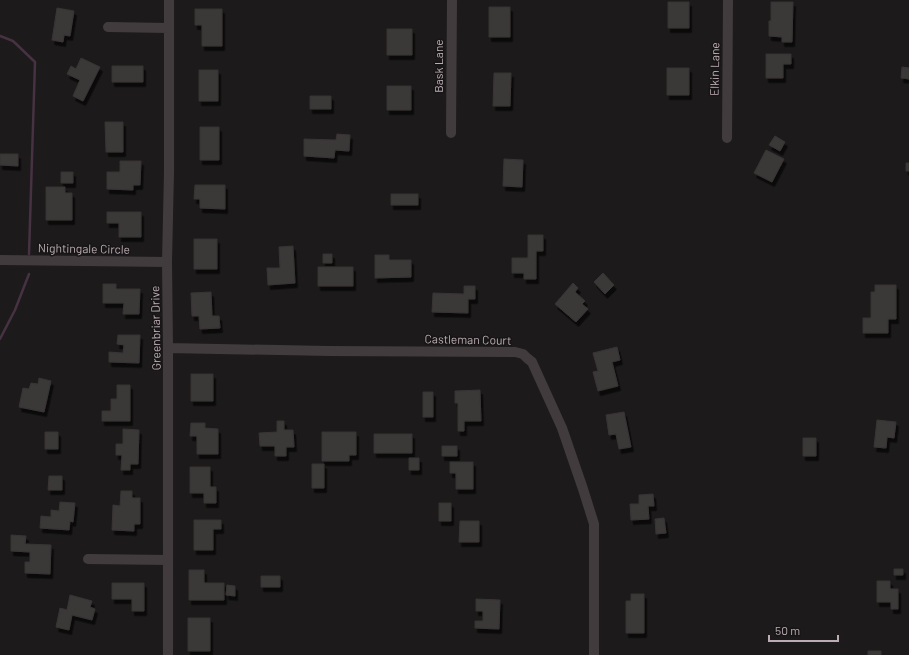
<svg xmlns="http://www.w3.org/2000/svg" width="909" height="655" viewBox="0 0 909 655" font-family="Barlow,sans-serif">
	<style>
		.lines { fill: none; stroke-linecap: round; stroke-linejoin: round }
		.stream { stroke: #463242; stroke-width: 2.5 }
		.building { fill: #3b3739; stroke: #383435; filter: url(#shadow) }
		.minor { stroke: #413b3d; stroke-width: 10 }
		.labels { text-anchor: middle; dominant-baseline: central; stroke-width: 3; stroke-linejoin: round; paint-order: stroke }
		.street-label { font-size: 12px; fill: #bcacb5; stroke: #171515 }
	</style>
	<defs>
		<filter id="shadow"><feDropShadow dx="2.5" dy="4.5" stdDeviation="0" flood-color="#0009"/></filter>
	</defs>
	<rect width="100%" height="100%" fill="#1c1a1a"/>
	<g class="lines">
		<path class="stream" d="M 0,36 L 13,41 L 35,62 L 29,254
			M 0,339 L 15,310 L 29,274"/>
	</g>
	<path class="building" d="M 668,2 L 689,2 L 689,28 L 668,28 Z
		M 771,2 L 793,2 L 792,42 L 782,42 L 782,37 L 769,36 L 769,21 L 771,21 Z
		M 489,7 L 510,7 L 510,37 L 489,37 Z
		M 57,8 L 74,11 L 70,36 L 64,35 L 63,42 L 52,40 Z
		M 195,9 L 222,9 L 222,46 L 202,46 L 202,25 L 195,25 Z
		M 387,29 L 412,29 L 412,55 L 387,55 Z
		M 766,54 L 791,54 L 791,64 L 783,64 L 783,78 L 766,78 Z
		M 81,58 L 100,67 L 83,101 L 73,96 L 80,80 L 67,74 L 71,66 L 76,69 Z
		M 112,66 L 143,66 L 143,82 L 112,82 Z
		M 902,67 L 909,68 L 909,79 L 901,78 Z
		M 667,68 L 689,68 L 689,95 L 667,95 Z
		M 199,70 L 218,70 L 218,101 L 199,101 Z
		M 494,73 L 511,73 L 510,106 L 493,106 Z
		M 387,86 L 411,86 L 411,110 L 387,110 Z
		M 310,96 L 331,96 L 331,109 L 310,109 Z
		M 105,122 L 123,122 L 123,152 L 106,152 Z
		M 200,127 L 219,127 L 219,160 L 200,160 Z
		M 337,134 L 350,135 L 349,151 L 335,150 L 334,158 L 304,156 L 304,139 L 336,140 Z
		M 775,136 L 785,142 L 780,151 L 769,145 Z
		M 766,150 L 784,159 L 772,182 L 754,173 Z
		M 0,154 L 18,154 L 18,166 L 0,165 Z
		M 504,159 L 523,160 L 522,187 L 503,186 Z
		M 120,161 L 141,161 L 140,185 L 133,185 L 133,190 L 107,189 L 107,172 L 120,172 Z
		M 906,163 L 909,163 L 909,171 L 906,171 Z
		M 61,172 L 73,172 L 73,183 L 61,183 Z
		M 195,185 L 225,185 L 225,209 L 200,208 L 200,199 L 194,199 Z
		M 46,187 L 65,187 L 65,193 L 72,193 L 72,220 L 46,220 Z
		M 391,194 L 418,194 L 418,205 L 391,205 Z
		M 107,212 L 141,212 L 141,237 L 119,237 L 119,223 L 107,223 Z
		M 528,235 L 543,235 L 543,251 L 536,251 L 536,279 L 524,279 L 524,273 L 512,273 L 512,258 L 528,258 Z
		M 194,239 L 217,239 L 217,269 L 194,269 Z
		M 293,246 L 295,283 L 268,285 L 267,268 L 280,268 L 279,247 Z
		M 323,254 L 332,254 L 332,263 L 323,263 Z
		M 375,255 L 389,255 L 389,260 L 411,260 L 411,277 L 375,278 Z
		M 318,267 L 353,267 L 353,286 L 318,286 Z
		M 603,273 L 614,285 L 605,294 L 594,282 Z
		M 573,283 L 578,288 L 575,292 L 585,301 L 582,304 L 588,309 L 576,322 L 555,304 Z
		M 103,284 L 116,284 L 116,289 L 140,289 L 139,314 L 123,314 L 124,303 L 103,303 Z
		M 875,285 L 896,285 L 896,319 L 888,319 L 888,333 L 863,333 L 863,318 L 871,318 L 871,292 L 875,292 Z
		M 464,286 L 475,286 L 475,299 L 468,299 L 468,313 L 432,312 L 433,293 L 464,294 Z
		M 211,292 L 212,316 L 219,316 L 220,328 L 200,329 L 199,316 L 192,316 L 191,293 Z
		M 118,335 L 140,335 L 139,363 L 109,362 L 109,352 L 123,353 L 124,345 L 117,344 Z
		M 617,347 L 620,360 L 612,362 L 618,386 L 598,391 L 593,372 L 598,371 L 593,353 Z
		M 191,374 L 213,374 L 213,401 L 191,401 Z
		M 39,378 L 51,381 L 44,412 L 19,407 L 23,388 L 29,389 L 31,383 L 38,384 Z
		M 117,385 L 130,385 L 130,421 L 102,421 L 102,411 L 111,411 L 111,399 L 117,399 Z
		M 480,390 L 481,421 L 464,421 L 464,431 L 458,431 L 458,403 L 455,403 L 455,391 Z
		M 423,392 L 433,392 L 433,417 L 423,417 Z
		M 624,412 L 631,447 L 619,449 L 616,434 L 609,435 L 606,415 Z
		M 877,420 L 896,422 L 894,438 L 887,437 L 886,448 L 874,447 Z
		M 277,421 L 284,421 L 284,430 L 293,430 L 294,447 L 286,447 L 286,456 L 275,456 L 275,446 L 260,446 L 259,433 L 277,432 Z
		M 191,423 L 205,423 L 205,428 L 218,429 L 218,454 L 197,454 L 197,436 L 190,436 Z
		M 123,429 L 139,430 L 138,464 L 130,464 L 130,470 L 121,470 L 122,455 L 116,455 L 116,444 L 123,444 Z
		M 45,432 L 58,432 L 58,449 L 45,449 Z
		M 322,432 L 356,432 L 356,455 L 349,455 L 349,461 L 322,461 Z
		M 374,434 L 412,434 L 412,453 L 374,453 Z
		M 803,438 L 816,438 L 816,456 L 803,456 Z
		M 442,446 L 457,446 L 457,456 L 442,456 Z
		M 409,458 L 419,458 L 419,470 L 409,470 Z
		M 450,462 L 473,462 L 473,489 L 456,489 L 456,473 L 450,473 Z
		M 312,464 L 324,464 L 324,488 L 312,488 Z
		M 190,467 L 210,467 L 210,487 L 216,487 L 216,503 L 204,503 L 204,493 L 190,493 Z
		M 49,476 L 62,476 L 62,490 L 48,490 Z
		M 121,491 L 132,491 L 132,498 L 140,498 L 140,524 L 134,524 L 134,531 L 112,530 L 113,505 L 120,506 Z
		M 653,494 L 654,506 L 648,506 L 649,519 L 631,520 L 630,504 L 639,504 L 639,495 Z
		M 60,502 L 75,503 L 73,522 L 70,521 L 69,530 L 40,528 L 41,516 L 51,517 L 51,510 L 59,511 Z
		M 439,503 L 451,503 L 451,521 L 439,521 Z
		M 664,518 L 666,533 L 656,534 L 655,519 Z
		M 194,520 L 221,520 L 221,529 L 213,529 L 213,550 L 194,550 Z
		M 460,521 L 479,521 L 479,542 L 459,542 Z
		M 11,535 L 26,536 L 25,544 L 51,545 L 50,574 L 25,573 L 25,562 L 30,562 L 30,552 L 11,551 Z
		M 894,569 L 903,569 L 903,575 L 894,575 Z
		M 189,570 L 204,570 L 204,583 L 224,583 L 224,600 L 189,600 Z
		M 261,576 L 280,576 L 280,587 L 261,587 Z
		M 877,581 L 890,581 L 890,589 L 898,589 L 898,609 L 891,609 L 891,602 L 877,602 Z
		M 112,583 L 144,583 L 144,611 L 132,611 L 132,599 L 112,599 Z
		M 227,585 L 235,586 L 235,596 L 226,595 Z
		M 631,594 L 644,594 L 644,633 L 626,633 L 626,601 L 631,601 Z
		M 70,595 L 92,601 L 90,607 L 95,609 L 92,620 L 72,615 L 69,630 L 56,627 L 60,608 L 67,610 Z
		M 476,599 L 500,600 L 499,629 L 475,628 L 475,621 L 483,621 L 483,611 L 476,611 Z
		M 188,618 L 210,618 L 210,651 L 188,651 Z
		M 868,651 L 881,651 L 881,655 L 868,655 Z"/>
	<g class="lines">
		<path class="minor" d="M 108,27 L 169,28
			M 451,133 L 452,0
			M 727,138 L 728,0
			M 0,260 L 167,262
			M 168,348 L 329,351 L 515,352 L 523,354 L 527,358 L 532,362 L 562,428 L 583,489 L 594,524 L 594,655
			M 88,559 L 168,560
			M 168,655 L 168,348 L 167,262 L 169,172 L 169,0"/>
	</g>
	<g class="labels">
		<g class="street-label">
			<text transform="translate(438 66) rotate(-90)">Bask Lane</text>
			<text transform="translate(714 69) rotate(-89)">Elkin Lane</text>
			<text transform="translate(84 248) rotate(1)">Nightingale Circle</text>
			<text transform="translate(155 328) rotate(-91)">Greenbriar Drive</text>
			<text transform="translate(468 339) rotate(1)">Castleman Court</text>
		</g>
	</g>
	<path d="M769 635v6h69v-6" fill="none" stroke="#bcacb5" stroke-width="2"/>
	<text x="775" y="635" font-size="12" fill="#bcacb5" stroke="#171515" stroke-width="3" paint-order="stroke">50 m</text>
</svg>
